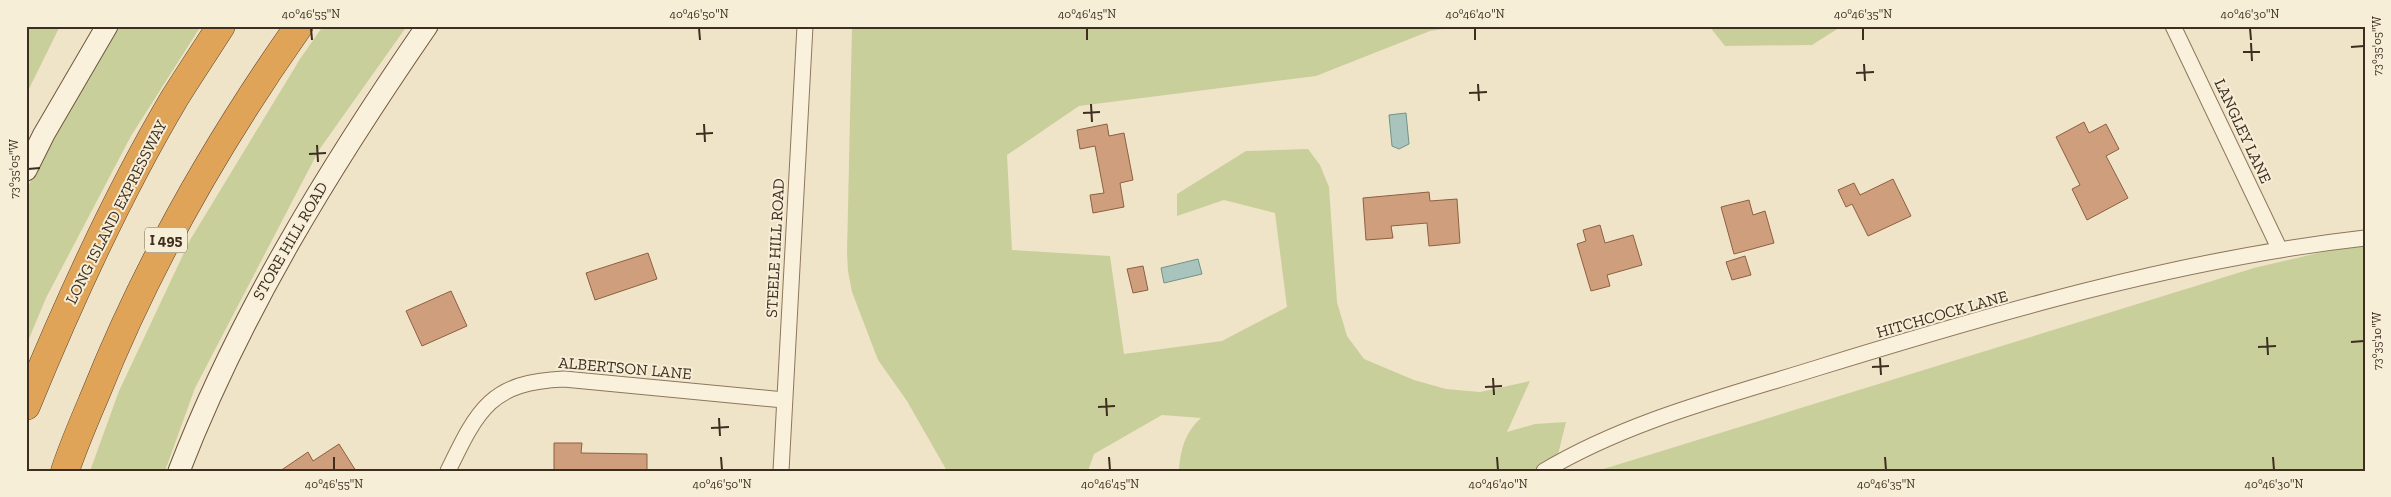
<svg xmlns="http://www.w3.org/2000/svg" width="2391" height="497" viewBox="0 0 2391 497" font-family="'Zilla Slab',serif">
	<style>
		.green { fill: #c9cf9b }
		.water { fill: #a9c4bc; stroke: #6f938a }
		.building { fill: #cf9f7d; stroke: #8d5f41 }
		.lines { fill: none; stroke-linecap: round; stroke-linejoin: round }
		.minor-casing { stroke: #8d765c; stroke-width: 17 }
		.secondary-casing { stroke: #6f573f; stroke-width: 23 }
		.motorway-casing { stroke: #5b4430; stroke-width: 29 }
		.minor { stroke: #faf1dc; stroke-width: 15 }
		.secondary { stroke: #faf1dc; stroke-width: 21 }
		.motorway { stroke: #e0a458; stroke-width: 28 }
		.ticks { fill: none; stroke: #3d2e20; stroke-width: 2 }
		.labels { text-anchor: middle; dominant-baseline: central; stroke-width: 4; stroke-linejoin: round; paint-order: stroke }
		.shield { fill: #f7eed8; stroke: #756857; stroke-width: 1 }
		.shield-label { font-size: 15px; font-weight: bold; fill: #3d2e20 }
		.street-label { font-size: 16px; fill: #3d2e20; stroke: #f7eed8 }
		.neatline { fill: none; stroke: #3d2e20; stroke-width: 2 }
		.ticks-label { font-size: 12px; text-anchor: middle; fill: #3d2e20 }
	</style>
	<rect width="100%" height="100%" fill="#f0e4c8"/>
	<path class="green" d="M 26,26 L 60,26 L 26,95 Z
		M 119,26 L 201,26 L 131,136 L 46,298 L 26,346 L 26,192 L 42,155 Z
		M 323,26 L 407,26 L 319,150 L 195,388 L 165,471 L 90,471 L 119,391 L 190,240 L 300,59 Z
		M 852,26 L 1461,26 L 1430,31 L 1316,76 L 1079,106 L 1007,155 L 1012,250 L 1110,256 L 1124,354 L 1222,341 L 1287,307 L 1275,213 L 1224,200 L 1177,216 L 1177,194 L 1246,151 L 1308,149 L 1320,165 L 1329,187 L 1337,302 L 1347,336 L 1364,359 L 1414,380 L 1446,389 L 1480,392 L 1530,381 L 1507,432 L 1535,424 L 1566,422 L 1554,471 L 1179,471 C 1180,451 1185,432 1201,418 L 1162,415 L 1094,454 L 1088,471 L 947,471 L 907,401 L 878,360 L 852,292 L 848,271 L 847,253 Z
		M 1709,26 L 1842,26 L 1812,45 L 1725,46 Z
		M 2365,242 L 2365,471 L 1597,471 L 2254,268 Z"/>
	<path class="water" d="M 1406,113 L 1409,144 L 1399,149 L 1392,146 L 1389,115 Z
		M 1198,259 L 1202,274 L 1164,283 L 1161,268 Z"/>
	<path class="building" d="M 2084,122 L 2089,133 L 2106,124 L 2119,149 L 2106,156 L 2128,198 L 2087,220 L 2072,189 L 2080,185 L 2056,137 Z
		M 1107,124 L 1109,136 L 1124,133 L 1133,180 L 1120,183 L 1124,207 L 1093,213 L 1090,195 L 1104,193 L 1095,146 L 1080,149 L 1077,130 Z
		M 1893,179 L 1911,216 L 1868,236 L 1852,204 L 1846,207 L 1838,190 L 1854,183 L 1860,195 Z
		M 1429,192 L 1430,201 L 1457,199 L 1460,243 L 1429,246 L 1427,223 L 1391,226 L 1393,238 L 1366,240 L 1363,198 Z
		M 1749,200 L 1753,215 L 1765,211 L 1774,243 L 1734,254 L 1721,207 Z
		M 1600,225 L 1605,243 L 1633,235 L 1642,265 L 1607,275 L 1610,286 L 1591,291 L 1577,244 L 1586,241 L 1583,230 Z
		M 648,253 L 657,279 L 595,300 L 586,273 Z
		M 1745,256 L 1751,275 L 1732,280 L 1726,262 Z
		M 1143,266 L 1148,290 L 1133,293 L 1127,269 Z
		M 451,291 L 467,326 L 422,346 L 406,311 Z
		M 554,443 L 582,443 L 581,453 L 647,454 L 647,471 L 554,471 Z
		M 339,444 L 356,471 L 280,471 L 308,452 L 313,461 Z"/>
	<g class="lines">
		<g class="minor-casing">
			<path id="minor" d="M 2173,26 L 2280,250
				M 448,471 C 478,409 491,382 564,379 L 784,400
				M 781,471 L 805,26
				M 1544,471 C 1628,421 1724,397 1817,368 C 1995,313 2179,259 2365,238"/>
		</g>
		<g class="secondary-casing">
			<path id="secondary" d="M 26,170 L 44,134 L 107,26
				M 179,471 C 241,311 330,167 427,26"/>
		</g>
		<g class="motorway-casing">
			<path id="motorway" d="M 26,406 C 69,301 116,197 174,99 C 189,75 205,51 221,26
				M 65,471 C 74,444 85,419 96,393 C 148,263 218,141 299,26"/>
		</g>
		<use href="#minor" class="minor"/>
		<use href="#secondary" class="secondary"/>
		<use href="#motorway" class="motorway"/>
	</g>
	<path class="ticks" d="M 311,28 L 312,40M 699,28 L 700,40M 1087,28 L 1087,40M 1475,28 L 1475,40M 1863,28 L 1863,40M 2250,28 L 2251,40M 2251,43 L 2252,61M 2351,47 L 2364,46M 2243,52 L 2260,52M 1864,64 L 1865,81M 1856,73 L 1874,72M 1478,84 L 1479,101M 1469,93 L 1487,92M 1091,104 L 1092,122M 1083,113 L 1100,112M 704,124 L 705,142M 696,134 L 713,133M 317,145 L 318,162M 309,154 L 326,153M 28,169 L 40,168M 2267,337 L 2268,355M 2351,342 L 2364,341M 2258,347 L 2276,346M 1880,358 L 1881,375M 1872,367 L 1889,366M 1493,378 L 1494,395M 1485,387 L 1502,386M 1106,398 L 1107,416M 1098,407 L 1115,406M 719,418 L 720,436M 711,428 L 729,427M 334,457 L 334,470M 721,457 L 722,470M 1109,457 L 1110,470M 1497,457 L 1498,470M 1885,457 L 1886,470M 2273,457 L 2274,470"/>
	<g class="labels">
		<rect class="shield" x="145" y="227.5" width="42" height="25" rx="4"/>
		<g class="shield-label">
			<text x="166" y="240">I 495</text>
		</g>
		<g class="street-label">
			<text transform="translate(2243 131) rotate(65)">LANGLEY LANE</text>
			<text transform="translate(116 212) rotate(-63)">LONG ISLAND EXPRESSWAY</text>
			<text transform="translate(290 241) rotate(-60)">STORE HILL ROAD</text>
			<text transform="translate(775 248) rotate(-87)">STEELE HILL ROAD</text>
			<text transform="translate(1942 314) rotate(-16)">HITCHCOCK LANE</text>
			<text transform="translate(625 368) rotate(5)">ALBERTSON LANE</text>
		</g>
	</g>
	<rect width="2391" height="497" fill="none" stroke="#f7eed8" stroke-width="55"/>
	<rect x="28" y="28" width="2336" height="442" class="neatline"/>
	<g class="ticks-label">
		<text x="311" y="18">40°46'55"N</text>
		<text x="699" y="18">40°46'50"N</text>
		<text x="1087" y="18">40°46'45"N</text>
		<text x="1475" y="18">40°46'40"N</text>
		<text x="1863" y="18">40°46'35"N</text>
		<text x="2250" y="18">40°46'30"N</text>
		<text transform="translate(2377 46) rotate(-90)" y="4">73°35'05"W</text>
		<text transform="translate(14 169) rotate(-90)" y="4">73°35'05"W</text>
		<text transform="translate(2377 341) rotate(-90)" y="4">73°35'10"W</text>
		<text x="334" y="488">40°46'55"N</text>
		<text x="722" y="488">40°46'50"N</text>
		<text x="1110" y="488">40°46'45"N</text>
		<text x="1498" y="488">40°46'40"N</text>
		<text x="1886" y="488">40°46'35"N</text>
		<text x="2274" y="488">40°46'30"N</text>
	</g>
</svg>
